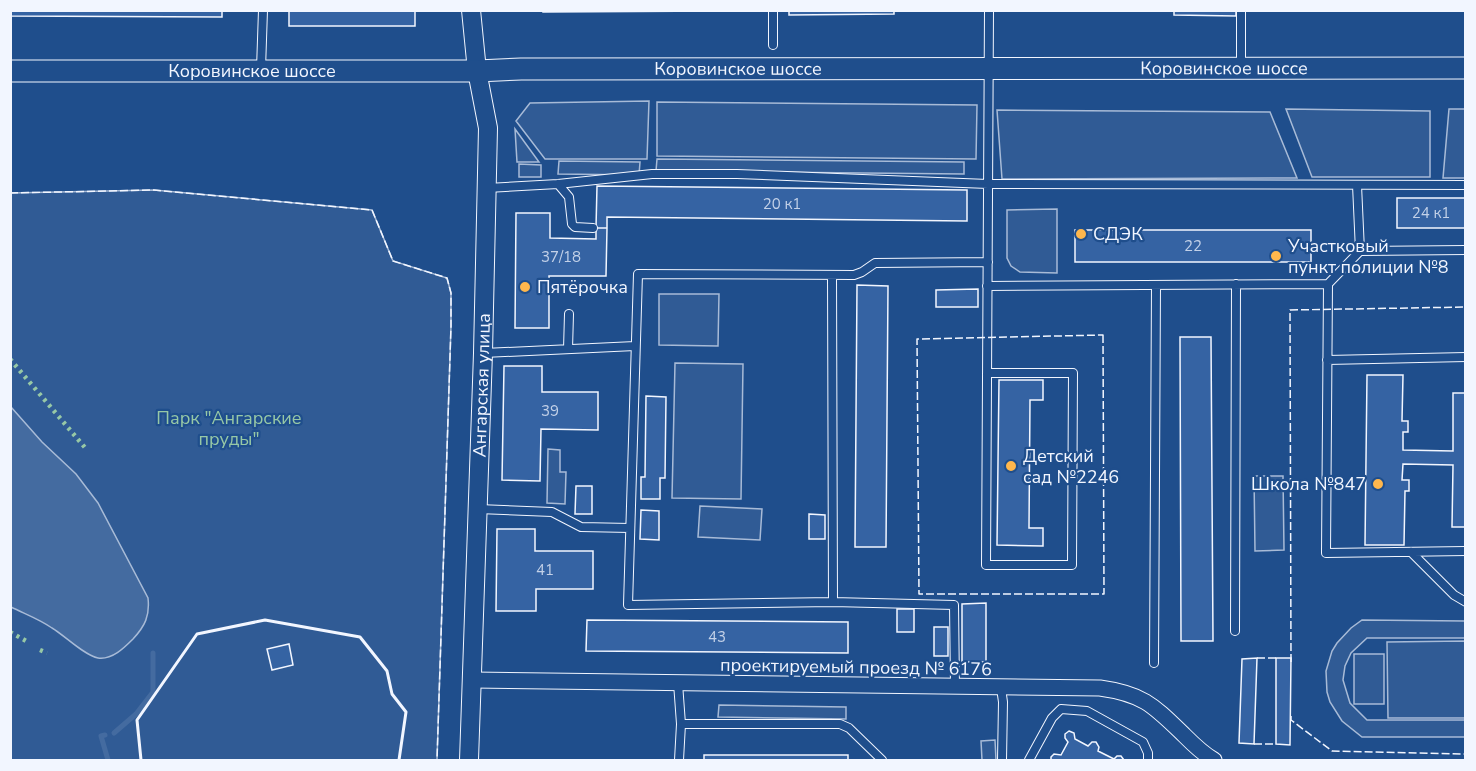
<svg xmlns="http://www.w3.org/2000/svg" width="1476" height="771" viewBox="0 0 1476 771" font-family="'Nunito Sans',sans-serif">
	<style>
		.built { fill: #305b95; stroke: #a8bbd7; stroke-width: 1.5 }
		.water { fill: #446ba0; stroke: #a8bbd7; stroke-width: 1.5 }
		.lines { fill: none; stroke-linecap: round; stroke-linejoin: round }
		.stream { stroke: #446ba0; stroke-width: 5 }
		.building { fill: #3563a3; stroke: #f2f6ff; stroke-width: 1.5 }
		.service-casing { stroke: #f2f6ff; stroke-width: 10 }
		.minor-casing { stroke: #f2f6ff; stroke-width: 17 }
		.tertiary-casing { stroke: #f2f6ff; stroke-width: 20 }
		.secondary-casing { stroke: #f2f6ff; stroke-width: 23 }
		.service { stroke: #1f4e8c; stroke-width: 8 }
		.minor { stroke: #1f4e8c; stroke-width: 15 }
		.tertiary { stroke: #1f4e8c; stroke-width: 18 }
		.secondary { stroke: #1f4e8c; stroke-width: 21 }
		.hedge { stroke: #97c8a6; stroke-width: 4.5; stroke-dasharray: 3 4.5; stroke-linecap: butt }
		.fence { stroke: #f2f6ff; stroke-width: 1.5; stroke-dasharray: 8 3; stroke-linecap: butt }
		.wall { stroke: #f2f6ff; stroke-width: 3 }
		.poi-dot { fill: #ffb74d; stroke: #1f4e8c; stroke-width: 2 }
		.labels { text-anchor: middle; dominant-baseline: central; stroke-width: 4.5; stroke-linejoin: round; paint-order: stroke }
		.number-label { font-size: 15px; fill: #c3d1e8 }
		.street-label { font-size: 18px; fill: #f2f6ff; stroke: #1f4e8c }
		.poi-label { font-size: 18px; fill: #f2f6ff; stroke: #1f4e8c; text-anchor: start }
		.park-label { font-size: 18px; fill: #97c8a6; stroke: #1f4e8c }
	</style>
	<rect width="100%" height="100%" fill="#1f4e8c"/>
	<path class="built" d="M 649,101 L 647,159 L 545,159 L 516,121 L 530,103 Z
		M 657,102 L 977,105 L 976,159 L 657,156 Z
		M 1286,109 L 1430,111 L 1430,177 L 1312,177 Z
		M 1449,109 L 1465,109 L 1465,178 L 1443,178 Z
		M 997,110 L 1270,112 L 1297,178 L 1002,179 Z
		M 515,129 L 539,162 L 517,162 Z
		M 657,159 L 964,162 L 964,174 L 656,171 Z
		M 559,161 L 640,162 L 639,175 L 558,174 Z
		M 519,164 L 541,165 L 541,177 L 519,177 Z
		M 154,190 L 372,210 L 393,261 L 447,278 L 451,293 L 451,326 L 437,760 L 11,760 L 11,193 Z
		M 1057,209 L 1057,273 L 1020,272 L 1011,266 L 1007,258 L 1007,210 Z
		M 659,294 L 719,294 L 718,346 L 659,345 Z
		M 675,363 L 743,364 L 741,499 L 672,498 Z
		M 548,449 L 560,450 L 560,472 L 566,472 L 565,504 L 547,503 Z
		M 1254,476 L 1283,476 L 1284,550 L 1255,551 Z
		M 700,506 L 762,509 L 760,540 L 698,537 Z
		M 1362,620 L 1465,621 L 1465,638 L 1367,638 L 1351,653 L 1345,666 L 1343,680 L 1350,703 L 1367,720 L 1465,720 L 1465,737 L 1362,737 L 1342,721 L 1330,702 L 1327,692 L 1326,671 L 1332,651 L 1337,643 L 1351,628 Z
		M 1465,641 L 1465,718 L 1388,718 L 1387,642 Z
		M 1354,654 L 1384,654 L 1384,704 L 1354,704 Z
		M 719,705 L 846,707 L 846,719 L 718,717 Z
		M 995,740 L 996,760 L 982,760 L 981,741 Z"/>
	<path class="water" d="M 11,407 L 42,442 L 76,474 L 98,503 L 148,598 C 150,616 145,626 133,639 C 124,648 112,660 98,658 C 85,656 64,635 52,628 C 39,619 25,614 11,607 Z"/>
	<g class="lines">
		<path class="stream" d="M 114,733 L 136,714 L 153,692 L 153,653
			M 105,735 L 101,736 L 108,760"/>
	</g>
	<path class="building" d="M 10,10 L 222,10 L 222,17 L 10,16 Z
		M 289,10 L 415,10 L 415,26 L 289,26 Z
		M 543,10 L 722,10 L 722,11 L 543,12 Z
		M 789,10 L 894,10 L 894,14 L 789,15 Z
		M 1174,10 L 1236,10 L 1236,16 L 1174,15 Z
		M 597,186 L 967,190 L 967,221 L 607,217 L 607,228 L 596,228 Z
		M 1397,198 L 1466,198 L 1466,228 L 1397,228 Z
		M 516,213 L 550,213 L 550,238 L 596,239 L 596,228 L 607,228 L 606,276 L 549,276 L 549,328 L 515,328 Z
		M 1075,230 L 1311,230 L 1311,262 L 1075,262 Z
		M 857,285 L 888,286 L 886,547 L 855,547 Z
		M 978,289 L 978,307 L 936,307 L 936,290 Z
		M 1180,337 L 1211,337 L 1213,641 L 1181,641 Z
		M 504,366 L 542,366 L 542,392 L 598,392 L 598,430 L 541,429 L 540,481 L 502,480 Z
		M 1367,375 L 1403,375 L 1402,421 L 1408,421 L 1408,432 L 1403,432 L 1403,450 L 1453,451 L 1453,393 L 1466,393 L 1466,527 L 1452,527 L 1453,465 L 1403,464 L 1402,480 L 1409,480 L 1409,491 L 1405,491 L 1404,545 L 1365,545 Z
		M 999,380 L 1043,380 L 1043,400 L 1030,400 L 1029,528 L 1043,528 L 1043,546 L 997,545 Z
		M 646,396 L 666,397 L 665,478 L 660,478 L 660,499 L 641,499 L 641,477 L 645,477 Z
		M 576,486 L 592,486 L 592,514 L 575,514 Z
		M 641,510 L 659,511 L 659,540 L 640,539 Z
		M 809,514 L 825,515 L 825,539 L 809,539 Z
		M 497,529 L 535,529 L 535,551 L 593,551 L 593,589 L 536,589 L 536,611 L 496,611 Z
		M 986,603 L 986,662 L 962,662 L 962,604 Z
		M 897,609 L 914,609 L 914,632 L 897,632 Z
		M 587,620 L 848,622 L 848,653 L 586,651 Z
		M 934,627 L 948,627 L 948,656 L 934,656 Z
		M 289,644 L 293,665 L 272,670 L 267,649 Z
		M 1257,658 L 1254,744 L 1239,743 L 1242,659 Z
		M 1276,658 L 1291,658 L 1290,745 L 1276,744 Z
		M 1069,731 L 1074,733 L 1075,739 L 1088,746 L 1092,742 L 1096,742 L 1099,747 L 1098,751 L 1114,759 L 1117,756 L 1121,756 L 1124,760 L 1051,760 L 1051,757 L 1054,754 L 1061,755 L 1068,742 L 1065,738 L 1065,734 Z
		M 704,755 L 848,755 L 848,760 L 704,760 Z"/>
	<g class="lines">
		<g class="service-casing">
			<path id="service" d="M 773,45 L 773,10
				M 1241,66 L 1241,10
				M 261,69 L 263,10
				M 558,184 L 569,197 L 572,224 L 575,227 L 593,228
				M 1357,185 L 1360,251
				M 487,188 L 558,184 L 652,174 L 737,174 L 988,184 L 1466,185
				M 832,275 L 833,602 L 628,605 L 638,274 L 854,275 L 862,272 L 875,263 L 988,262
				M 1328,284 L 1326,553 L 1466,551
				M 987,286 L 1328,284 L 1360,251 L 1466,250
				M 568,349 L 569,314
				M 484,353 L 635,346
				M 1327,360 L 1466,357
				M 987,373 L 1073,373 L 1072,565 L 986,565 L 989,10
				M 478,509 L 552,512 L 581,527 L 630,528
				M 1411,552 L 1454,595 L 1466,602
				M 833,602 L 954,605 L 955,686
				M 1235,631 L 1236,284
				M 1154,663 L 1156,285
				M 678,683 L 681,724 L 679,760
				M 1001,688 L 1003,702 L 1002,760
				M 681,724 L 840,724 L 849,728 L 882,760
				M 1029,760 L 1052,718 L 1061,709 L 1087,711 L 1143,742 L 1148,753 L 1148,760"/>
		</g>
		<g class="minor-casing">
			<path id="minor" d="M 473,680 L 1100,688 C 1144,694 1154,706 1185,736 C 1194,745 1203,754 1214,760"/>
		</g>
		<g class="tertiary-casing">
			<g id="tertiary">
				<path id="s1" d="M 469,760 L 483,353 L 488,128 L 477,71 L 471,10"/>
			</g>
		</g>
		<g class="secondary-casing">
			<g id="secondary">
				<path id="s2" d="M 10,71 L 477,71 L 521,69 L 1466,68"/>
			</g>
		</g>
		<use href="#service" class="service"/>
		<use href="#minor" class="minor"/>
		<use href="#tertiary" class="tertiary"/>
		<use href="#secondary" class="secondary"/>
		<path class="hedge" d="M 10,359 L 87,450
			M 10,632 L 28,642
			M 40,650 L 47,653"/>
		<path class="fence" d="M 10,193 L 154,190 L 372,210 L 393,261 L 447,278 L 451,293 L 451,326 L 437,760
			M 1103,335 L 1104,594 L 919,594 L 917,339 Z
			M 1257,658 L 1276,658
			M 1291,662 L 1290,310 L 1466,307
			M 1291,716 L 1291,720 L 1332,751 L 1466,754
			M 1254,744 L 1276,744"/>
		<path class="wall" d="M 141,760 L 137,720 L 197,634 L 265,620 L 360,637 L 387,671 L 392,694 L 406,712 L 399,760"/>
	</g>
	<g class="poi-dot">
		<circle cx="1081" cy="234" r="6"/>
		<circle cx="1276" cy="256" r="6"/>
		<circle cx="525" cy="287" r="6"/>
		<circle cx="1011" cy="466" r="6"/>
		<circle cx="1378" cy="484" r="6"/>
	</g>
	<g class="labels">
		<g class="number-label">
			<text x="782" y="204">20 к1</text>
			<text x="1431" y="213">24 к1</text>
			<text x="1193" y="246">22</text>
			<text x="561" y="257">37/18</text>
			<text x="550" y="411">39</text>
			<text x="545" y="570">41</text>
			<text x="717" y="637">43</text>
		</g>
		<g class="street-label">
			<text stroke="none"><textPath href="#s2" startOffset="1214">Коровинское шоссе</textPath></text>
			<text stroke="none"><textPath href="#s2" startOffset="728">Коровинское шоссе</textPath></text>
			<text stroke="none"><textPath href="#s2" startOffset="242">Коровинское шоссе</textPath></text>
			<text stroke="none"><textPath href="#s1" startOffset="375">Ангарская улица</textPath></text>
			<text transform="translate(856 667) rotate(1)">проектируемый проезд № 6176</text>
		</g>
		<g class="poi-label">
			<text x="1093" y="234">СДЭК</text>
			<text x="1288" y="246">Участковый<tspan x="1288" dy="21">пункт полиции №8</tspan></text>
			<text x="537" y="287">Пятёрочка</text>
			<text x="1023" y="456">Детский<tspan x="1023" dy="21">сад №2246</tspan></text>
			<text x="1366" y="484" text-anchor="end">Школа №847</text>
		</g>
		<g class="park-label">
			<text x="229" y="418">Парк "Ангарские<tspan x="229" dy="21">пруды"</tspan></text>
		</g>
	</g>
	<rect width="1476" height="771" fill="none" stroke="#f2f6ff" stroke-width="24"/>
</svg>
